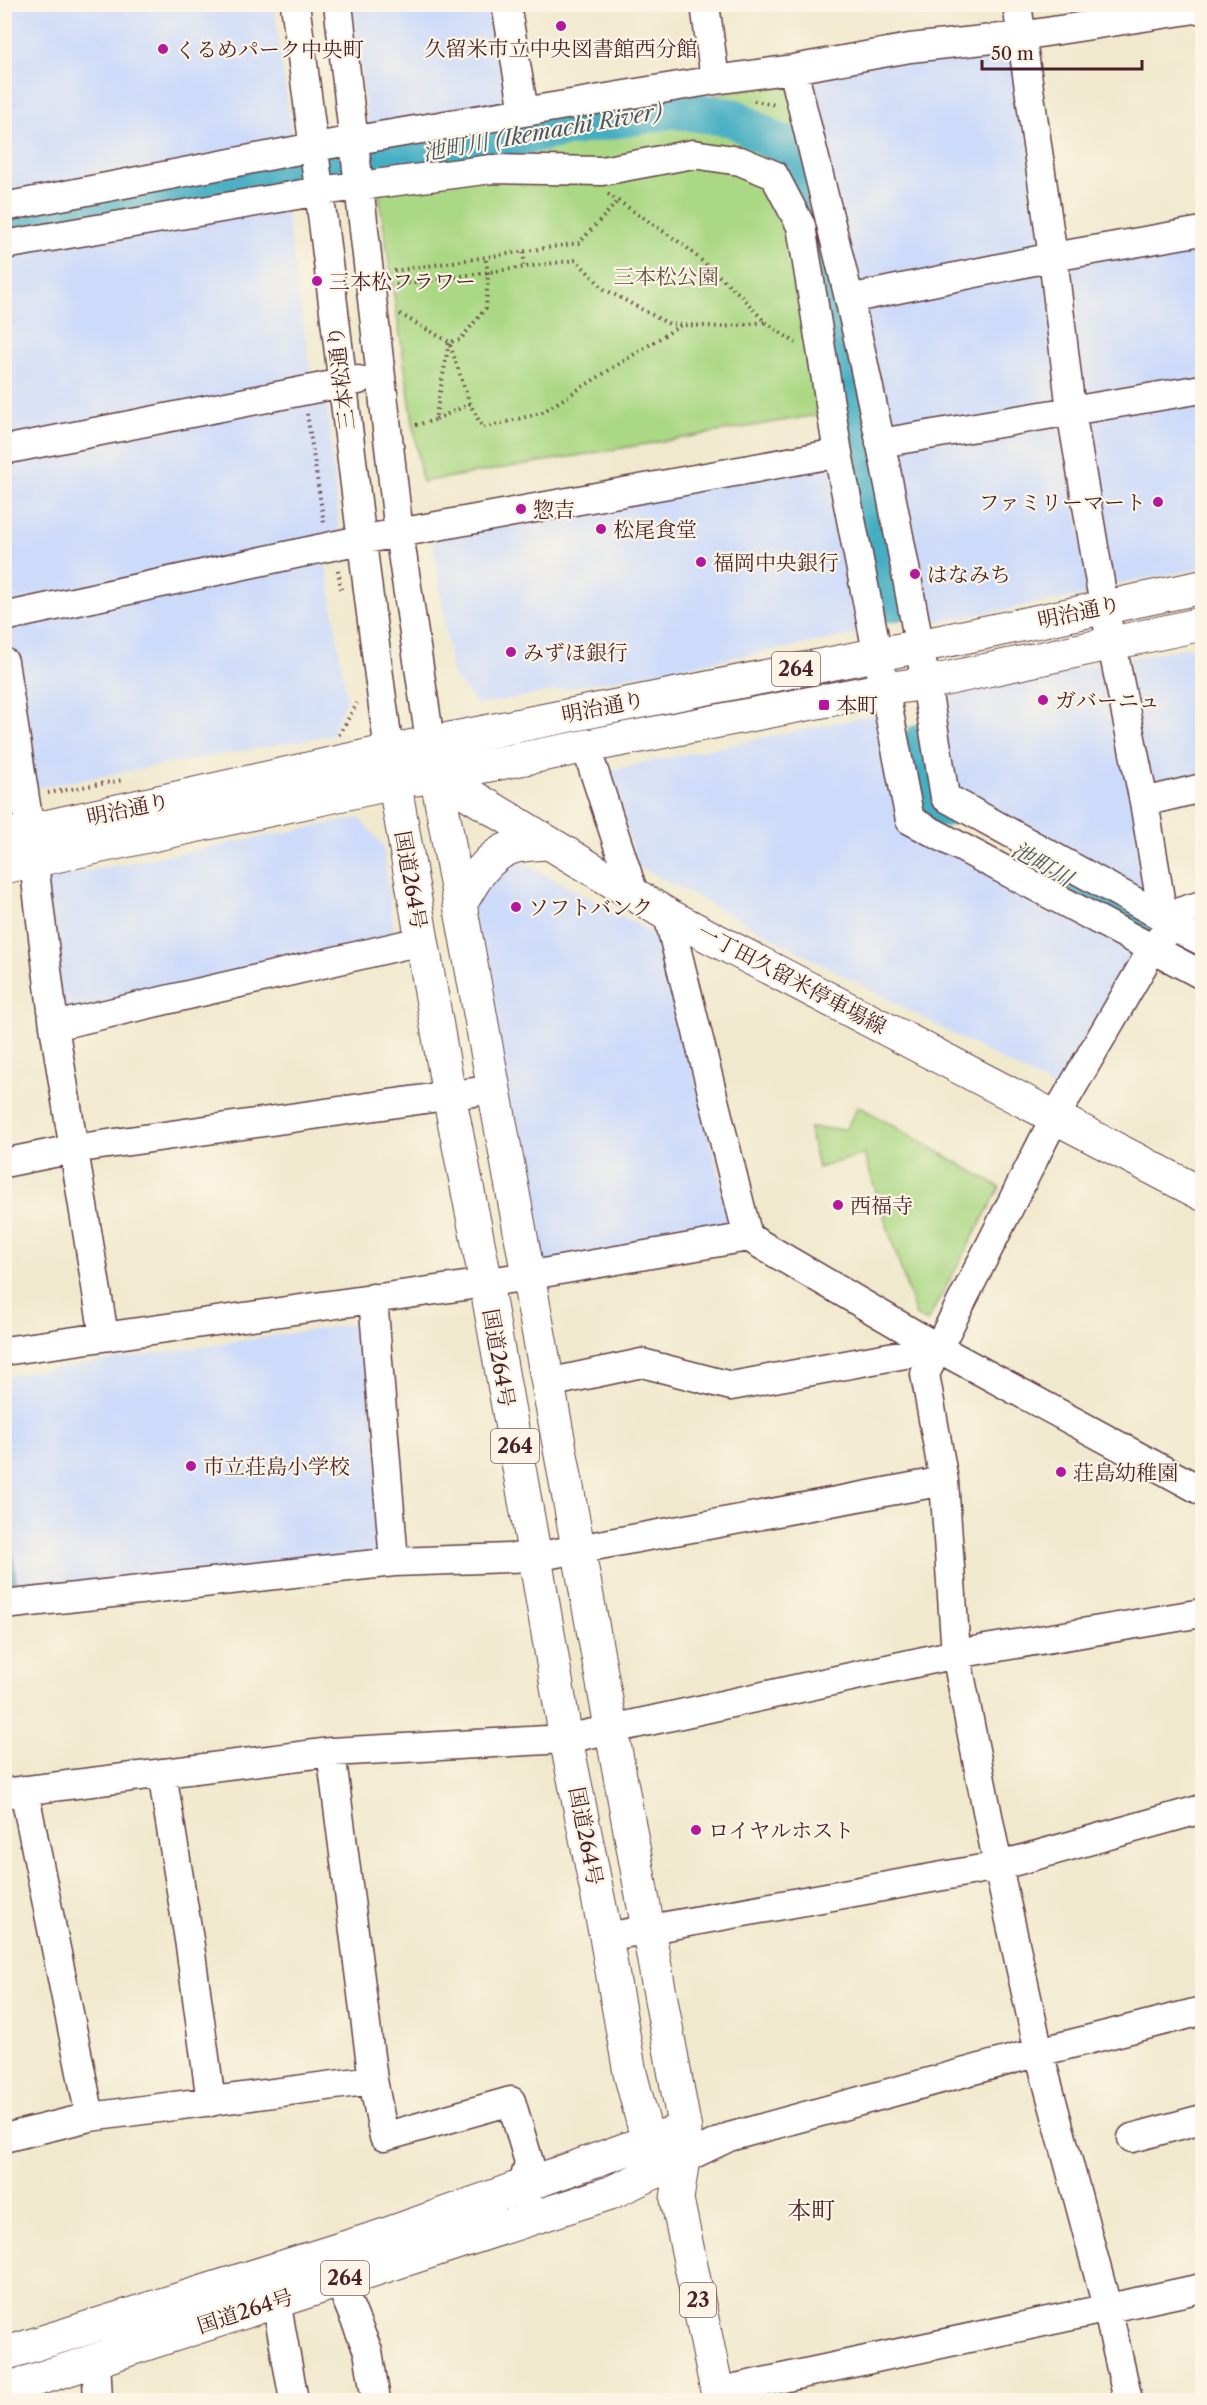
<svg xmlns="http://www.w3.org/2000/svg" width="1207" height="2405" viewBox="0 0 1207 2405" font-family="'Libre Caslon Text','Noto Serif JP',serif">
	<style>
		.built { fill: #cddbfa }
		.green { fill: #abd884; stroke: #7a7c58; stroke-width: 1.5 }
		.water { fill: #44aec3; stroke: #476677; stroke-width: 1.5 }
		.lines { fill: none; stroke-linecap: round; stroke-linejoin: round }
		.river { stroke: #44aec3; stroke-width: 39 }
		.minor-casing { stroke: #633d43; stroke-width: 31 }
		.major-casing { stroke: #633d43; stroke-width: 35 }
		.highway-casing { stroke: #633d43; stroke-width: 35 }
		.path { stroke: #633d43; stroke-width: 4; stroke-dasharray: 1.5 4.5; stroke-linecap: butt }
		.minor { stroke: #fff; stroke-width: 28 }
		.major { stroke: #fff; stroke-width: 33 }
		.highway { stroke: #fff; stroke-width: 33 }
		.poi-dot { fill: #b5179e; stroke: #fcf5e5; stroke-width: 2 }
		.labels { text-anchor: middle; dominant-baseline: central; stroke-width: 4.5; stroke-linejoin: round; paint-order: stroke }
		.shield { fill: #fcf5e5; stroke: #7f5f63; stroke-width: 1.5 }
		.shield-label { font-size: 20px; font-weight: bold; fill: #4a1f2b }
		.poi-label { font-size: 21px; fill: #4a1f2b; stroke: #fcf5e5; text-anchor: start }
		.park-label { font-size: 21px; fill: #624d41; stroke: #fcf5e5 }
		.street-label { font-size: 21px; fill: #4a1f2b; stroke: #fcf5e5 }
		.water-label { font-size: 22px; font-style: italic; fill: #485868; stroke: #fcf5e5 }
		.quarter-label { font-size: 24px; fill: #4a1f2b; stroke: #fcf5e5 }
	</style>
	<rect width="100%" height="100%" fill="#fcf5e5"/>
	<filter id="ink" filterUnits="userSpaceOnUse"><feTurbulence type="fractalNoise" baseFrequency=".0167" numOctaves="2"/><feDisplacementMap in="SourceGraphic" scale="12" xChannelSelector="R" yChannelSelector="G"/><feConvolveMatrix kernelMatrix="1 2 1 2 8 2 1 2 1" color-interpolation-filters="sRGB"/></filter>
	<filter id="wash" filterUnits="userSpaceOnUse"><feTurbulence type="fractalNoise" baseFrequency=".008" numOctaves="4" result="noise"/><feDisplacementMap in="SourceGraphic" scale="24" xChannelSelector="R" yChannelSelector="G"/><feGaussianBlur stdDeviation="1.35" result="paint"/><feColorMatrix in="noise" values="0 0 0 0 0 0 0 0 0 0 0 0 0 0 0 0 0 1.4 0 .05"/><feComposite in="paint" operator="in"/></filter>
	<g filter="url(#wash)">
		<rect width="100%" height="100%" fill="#f0e9cd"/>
		<path class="built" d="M 5,5 L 274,5 L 293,143 L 5,196 Z
			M 352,5 L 497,5 L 517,108 L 369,130 Z
			M 1014,45 L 1047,253 L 852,290 L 805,76 Z
			M 285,204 L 312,379 L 5,442 L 5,255 Z
			M 1202,242 L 1202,381 L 1081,401 L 1065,265 Z
			M 1047,264 L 1066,409 L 882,439 L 859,305 Z
			M 326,395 L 340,538 L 10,608 L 4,566 L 4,461 Z
			M 1202,396 L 1202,569 L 1112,584 L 1078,415 Z
			M 1059,419 L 1092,594 L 924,624 L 889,447 Z
			M 832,460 L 865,633 L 478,705 L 452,674 L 432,534 Z
			M 325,558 L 347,698 L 332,735 L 34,788 L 7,624 Z
			M 1202,645 L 1202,782 L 1147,794 L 1123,659 Z
			M 1107,662 L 1153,899 L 955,792 L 939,697 Z
			M 878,714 L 905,827 L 1136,954 L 1058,1090 L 638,866 L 610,770 Z
			M 359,818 L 383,845 L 395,941 L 63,1013 L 46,879 Z
			M 520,861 L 660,937 L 733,1231 L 539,1265 L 470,901 L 499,867 Z
			M 367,1322 L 385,1556 L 5,1594 L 4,1376 Z"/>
		<path class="green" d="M 788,83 L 865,407 L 422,482 L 379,195 L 385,186 L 721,93 Z
			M 858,1106 L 1000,1187 L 927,1322 L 916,1316 L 864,1154 L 818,1168 L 809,1128 L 846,1129 Z"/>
		<path class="water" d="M 5,1506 L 8,1506 L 16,1583 L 5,1584 Z"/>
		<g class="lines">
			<path class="river" d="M 4,227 L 282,171 L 417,154 L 673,109 L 734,118 L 772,140 L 794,148 L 804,160 L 823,274 L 892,603
				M 921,743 L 933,802 L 943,808
				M 1072,882 L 1202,957"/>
		</g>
	</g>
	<g filter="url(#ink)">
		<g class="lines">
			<g class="minor-casing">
				<path id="minor" d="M 295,4 C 329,253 355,503 389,751
					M 338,4 L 399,533 L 430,741
					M 506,4 L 524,112
					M 705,4 L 715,80
					M 1017,4 L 1053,257 L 1071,411 L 1104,606 L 1144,802 L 1163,917
					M 793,69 C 812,146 831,222 849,298 C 887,463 918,630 945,797 L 1163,917 L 1171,925 L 1202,941
					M 4,207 L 314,147 L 715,80 L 793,69 L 910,48 L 1020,36 L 1202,8
					M 4,245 L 320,191 L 492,169 L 602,171 L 693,154 L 740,161 L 774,175 L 801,226 L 838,453 L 910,820 L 1202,975
					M 849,299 L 1053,257 L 1202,231
					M 880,443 L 1202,389
					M 4,450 L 358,380
					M 4,617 L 360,540 L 838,453
					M 4,662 L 30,831 L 54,1026 L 104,1336
					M 586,747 L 634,894
					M 1144,802 L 1202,788
					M 668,915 L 748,1237
					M 1163,917 L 1202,905
					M 54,1026 L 421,941
					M 4,1163 L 73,1149 L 495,1089
					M 373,1298 L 394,1562
					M 4,1351 L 486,1283 L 748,1237 L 938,1348 L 1202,1491
					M 548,1383 L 642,1363 L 731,1386 L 938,1348
					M 4,1605 L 394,1562 L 535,1557 L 944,1481
					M 331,1752 L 373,2080 L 384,2137 L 511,2101 L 529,2162 L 523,2185 L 528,2204
					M 162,1773 L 190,1946 L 211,2102
					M 24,1790 L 90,2117
					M 4,1793 L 331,1752 L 566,1739 L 956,1654 L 1202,1613
					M 606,1937 L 998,1866 L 1202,1809
					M 4,2138 L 90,2117 L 373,2080
					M 1132,2138 L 1202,2119
					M 683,2159 L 729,2137 L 1039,2052 L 1202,2011
					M 339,2281 L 368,2351 L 376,2400
					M 276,2301 L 294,2400
					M 96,2359 L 98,2400
					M 717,2392 L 1202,2288
					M 1128,2400 L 1107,2307 L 1039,2052 L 998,1866 L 956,1654 L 944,1481 L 925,1374 L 1055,1117 L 1153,948 L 1171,925"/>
			</g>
			<g class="major-casing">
				<path id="major" d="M 4,836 L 389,751 L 437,775 L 668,915 L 1202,1194
					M 4,867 L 394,783
					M 683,2159 L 677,2199 L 719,2400"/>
			</g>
			<g class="highway-casing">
				<path id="highway" d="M 416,779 L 885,689 L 927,683 L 1202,624
					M 461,903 C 473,882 486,857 510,848 C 521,844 536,844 547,843
					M 656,2172 L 630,2073 L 606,1937 L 566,1739 L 535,1557 L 486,1283 L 449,1095 L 389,751 L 920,646 L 1202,587
					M 4,2354 L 379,2237 L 669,2134
					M 4,2390 L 610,2193 L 683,2159 L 685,2130 L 430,741"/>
			</g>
			<path class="path" d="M 754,101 L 776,105
				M 608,194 L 685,246 L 737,292 L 765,322 L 796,343
				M 523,252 L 525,267
				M 394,271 L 579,243 L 618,201
				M 396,285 L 576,260 L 604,289 L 669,324 L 722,327 L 765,322
				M 400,314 L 449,342 L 470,404 L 483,428 L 541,413 L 681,325
				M 307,414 L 324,523
				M 436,419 L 470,404
				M 416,425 L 435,420 L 449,342 L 460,340 L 486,308 L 488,272 L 485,257
				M 338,570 L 341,589
				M 339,735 L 357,703
				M 48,793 L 123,780"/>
			<use href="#minor" class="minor"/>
			<use href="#major" class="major"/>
			<use href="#highway" class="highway"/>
		</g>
	</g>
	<g class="poi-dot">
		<circle cx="561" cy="26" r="6"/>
		<circle cx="163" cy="49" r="6"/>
		<circle cx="317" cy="281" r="6"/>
		<circle cx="1158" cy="502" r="6"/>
		<circle cx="521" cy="509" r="6"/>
		<circle cx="601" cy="529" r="6"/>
		<circle cx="701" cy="562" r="6"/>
		<circle cx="915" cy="574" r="6"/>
		<circle cx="511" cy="652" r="6"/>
		<circle cx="1043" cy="700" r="6"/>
		<rect x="818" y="699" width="12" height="12" rx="3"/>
		<circle cx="516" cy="907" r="6"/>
		<circle cx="838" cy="1205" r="6"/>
		<circle cx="191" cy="1466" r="6"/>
		<circle cx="1061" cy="1472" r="6"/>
		<circle cx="696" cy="1830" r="6"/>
	</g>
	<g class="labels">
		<g class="shield">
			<rect x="772" y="652" width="48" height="34" rx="4.5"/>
			<rect x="491" y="1429" width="48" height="34" rx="4.5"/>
			<rect x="321" y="2261" width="48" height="34" rx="4.5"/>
			<rect x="680" y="2283" width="36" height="34" rx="4.5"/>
		</g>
		<g class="shield-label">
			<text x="796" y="669">264</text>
			<text x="515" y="1446">264</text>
			<text x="345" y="2278">264</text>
			<text x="698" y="2300">23</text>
		</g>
		<g class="poi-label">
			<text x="561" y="48" text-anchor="middle">久留米市立中央図書館西分館</text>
			<text x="175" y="49">くるめパーク中央町</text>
			<text x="329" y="281">三本松フラワー</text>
			<text x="1146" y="502" text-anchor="end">ファミリーマート</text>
			<text x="533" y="509">惣吉</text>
			<text x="613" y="529">松尾食堂</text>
			<text x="713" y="562">福岡中央銀行</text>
			<text x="927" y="574">はなみち</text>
			<text x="523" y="652">みずほ銀行</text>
			<text x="1055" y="700">ガバーニュ</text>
			<text x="836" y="705">本町</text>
			<text x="528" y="907">ソフトバンク</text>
			<text x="850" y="1205">西福寺</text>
			<text x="203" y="1466">市立荘島小学校</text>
			<text x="1073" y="1472">荘島幼稚園</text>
			<text x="708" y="1830">ロイヤルホスト</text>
		</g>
		<g class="park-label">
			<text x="666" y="276">三本松公園</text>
		</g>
		<g class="street-label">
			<text transform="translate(341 378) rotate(-97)">三本松通り</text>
			<text transform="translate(1079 612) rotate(-12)">明治通り</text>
			<text transform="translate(603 707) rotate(-11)">明治通り</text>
			<text transform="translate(128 809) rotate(-12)">明治通り</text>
			<text transform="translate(411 880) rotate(80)">国道264号</text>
			<text transform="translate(792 979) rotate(28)">一丁田久留米停車場線</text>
			<text transform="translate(499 1358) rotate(80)">国道264号</text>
			<text transform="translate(586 1836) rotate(79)">国道264号</text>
			<text transform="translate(245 2311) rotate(-18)">国道264号</text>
		</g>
		<g class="water-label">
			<text transform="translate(543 132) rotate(-10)">池町川 (Ikemachi River)</text>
			<text transform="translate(1042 864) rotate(30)">池町川</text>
		</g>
		<g class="quarter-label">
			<text x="811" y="2210">本町</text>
		</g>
	</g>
	<rect width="1207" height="2405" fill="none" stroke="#fcf5e5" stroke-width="24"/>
	<path d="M982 60v9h160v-9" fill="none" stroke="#4a1f2b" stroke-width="3"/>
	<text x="991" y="60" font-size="18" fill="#4a1f2b" stroke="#fcf5e5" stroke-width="4.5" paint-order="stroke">50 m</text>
</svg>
